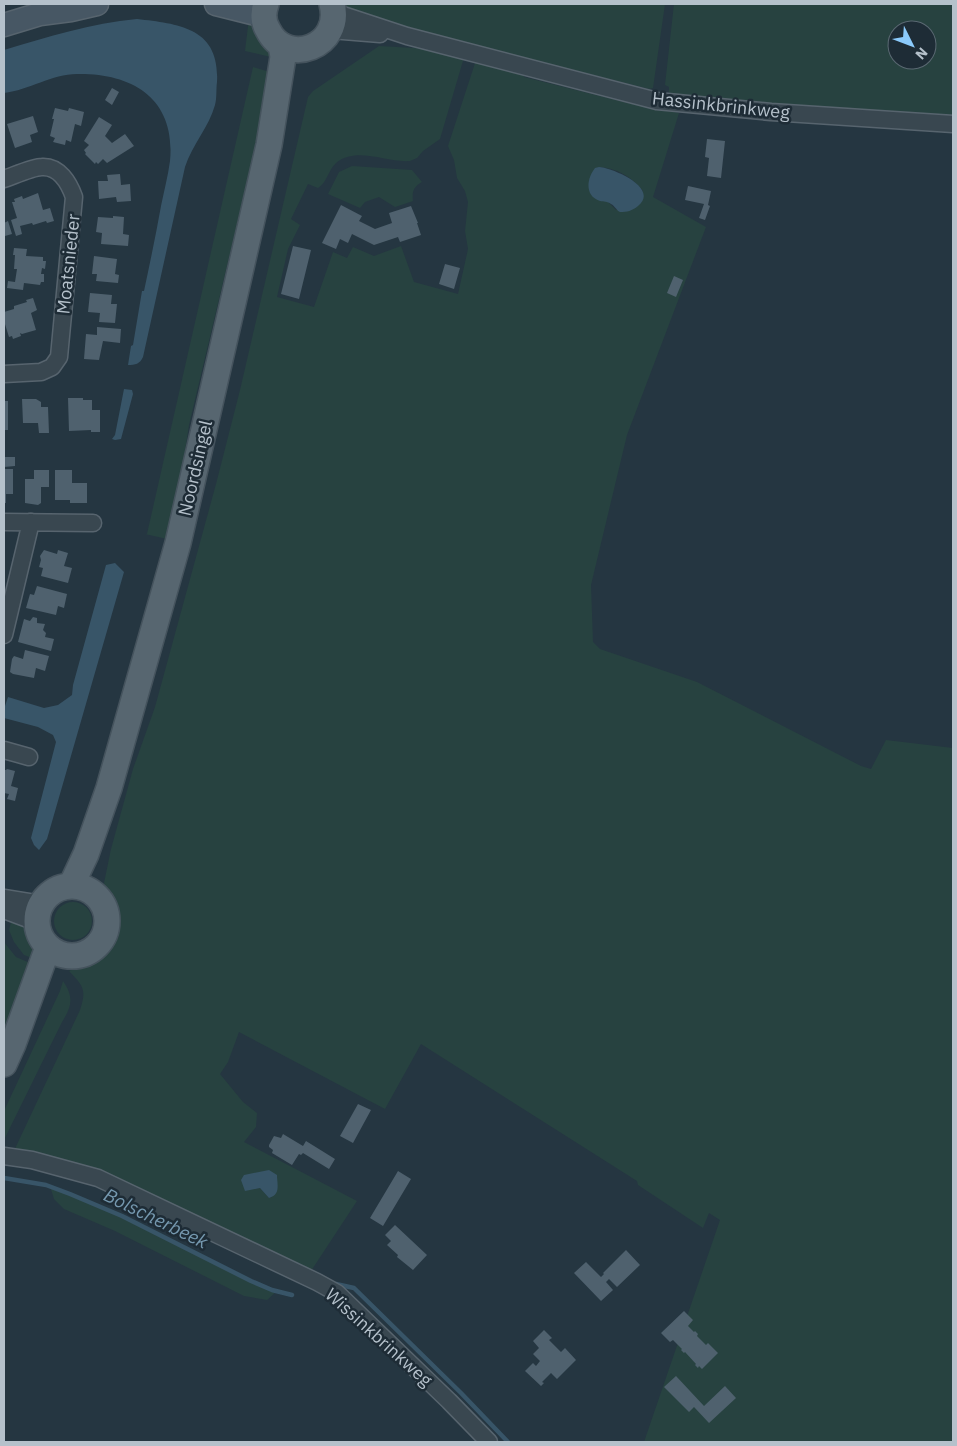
<svg xmlns="http://www.w3.org/2000/svg" width="957" height="1446" viewBox="0 0 957 1446" font-family="'IBM Plex Sans',sans-serif">
	<style>
		.green { fill: #274240; fill-rule: evenodd }
		.water { fill: #385568 }
		.lines { fill: none; stroke-linecap: round; stroke-linejoin: round }
		.stream { stroke: #385568; stroke-width: 4.5 }
		.building { fill: #4f616e }
		.minor-casing { stroke: #57646e; stroke-width: 19 }
		.secondary-casing { stroke: #57646e; stroke-width: 25 }
		.primary-casing { stroke: #45535d; stroke-width: 28 }
		.minor { stroke: #394750; stroke-width: 16 }
		.secondary { stroke: #475764; stroke-width: 22 }
		.primary { stroke: #576670; stroke-width: 25 }
		.labels { text-anchor: middle; dominant-baseline: central; stroke-width: 5; stroke-linejoin: round; paint-order: stroke }
		.street-label { font-size: 18px; fill: #b5c1cb; stroke: #1e2c36 }
		.water-label { font-size: 19px; font-style: italic; fill: #7598af; stroke: #1e2c36 }
	</style>
	<rect width="100%" height="100%" fill="#253641"/>
	<path class="green" d="M 339,4 L 665,4 L 653,88 L 649,89 L 352,15 Z
		M 674,4 L 953,4 L 953,119 L 671,96 L 669,92 L 669,87 L 665,85 ZM 897,30 L 927,30 L 927,60 L 897,60 Z
		M 249,18 L 275,58 L 245,51 Z
		M 379,46 L 450,50 L 465,54 L 440,139 L 423,151 L 417,158 L 410,161 C 387,163 356,146 336,163 C 328,170 327,183 318,188 L 308,184 L 291,219 L 300,225 L 288,249 L 277,297 L 314,307 L 333,252 L 347,258 L 353,247 L 374,256 L 401,246 L 414,282 L 458,294 L 468,249 L 465,231 L 468,202 L 465,191 L 457,178 L 454,160 L 448,146 L 477,57 L 524,70 L 524,77 L 628,103 L 679,113 L 653,197 L 706,227 L 627,435 L 591,585 L 593,642 L 600,649 L 697,682 L 861,766 L 871,769 L 886,740 L 953,748 L 953,1442 L 644,1442 L 720,1220 L 709,1213 L 703,1228 L 638,1185 L 637,1181 L 421,1044 L 385,1109 L 239,1032 L 228,1062 L 220,1074 L 243,1102 L 257,1113 L 256,1127 L 244,1142 L 357,1201 L 311,1271 L 133,1188 L 13,1153 L 80,1010 C 87,989 83,986 69,971 L 80,966 L 96,957 L 113,937 L 114,923 L 104,883 L 111,849 L 133,769 L 155,707 L 216,484 L 240,390 L 308,97 L 313,91 ZM 599,167 C 617,168 632,177 643,191 L 616,210 L 608,202 ZM 277,1175 L 277,1184 L 272,1197 L 269,1198 L 260,1188 L 244,1189 Z
		M 253,67 L 273,73 L 189,425 L 183,465 L 167,539 L 145,534 L 147,534 L 149,525 Z
		M 352,166 L 412,170 L 422,182 C 413,187 412,192 413,201 L 395,207 L 379,197 L 365,202 L 360,208 L 328,194 L 339,172 Z
		M54 921a19 19 0 1 1 38 0a19 19 0 1 1-38 0Z
		M 12,918 C 27,929 37,941 37,960 L 24,955 L 14,942 L 9,930 Z
		M 4,942 L 16,957 L 37,966 L 4,1047 Z
		M 63,981 C 74,997 72,1006 62,1022 L 4,1140 L 4,1111 L 60,991 Z
		M 50,1186 L 122,1216 L 251,1281 L 277,1291 L 267,1300 L 244,1296 L 115,1231 L 64,1209 L 54,1199 Z"/>
	<path class="water" d="M 137,19 C 180,24 220,28 217,82 C 216,89 217,98 215,105 C 209,127 192,145 185,167 L 143,357 C 140,364 135,365 128,365 L 131,346 L 133,345 L 142,291 L 144,291 C 150,263 156,234 161,206 C 164,191 168,176 170,161 C 176,99 133,73 77,74 C 52,74 29,90 4,93 L 4,50 C 48,37 91,23 137,19 Z
		M 599,167 C 613,168 660,188 638,206 C 632,211 627,212 620,212 C 616,210 615,206 611,204 C 607,201 604,202 600,201 C 584,196 587,178 595,168 Z
		M 124,389 L 132,390 L 133,394 L 121,439 L 115,440 L 112,439 L 115,435 Z
		M 115,563 L 124,572 L 47,839 L 39,850 L 34,845 L 31,838 L 56,742 L 53,735 L 38,727 L 4,718 L 4,709 L 8,697 L 44,708 L 58,705 L 72,695 L 73,685 L 106,565 Z
		M 269,1170 L 277,1175 C 277,1184 281,1195 269,1198 L 260,1188 L 245,1191 L 241,1180 L 244,1175 Z"/>
	<g class="lines">
		<path class="stream" d="M 4,1178 L 46,1185 L 70,1194 L 122,1216 L 251,1281 L 272,1290 L 292,1295
			M 336,1284 L 354,1288 L 461,1393 L 508,1442"/>
	</g>
	<path class="building" d="M 112,88 L 119,92 L 112,105 L 105,100 Z
		M 55,108 L 68,111 L 69,108 L 84,112 L 81,126 L 75,124 L 71,142 L 66,140 L 65,145 L 53,142 L 55,138 L 50,136 L 54,119 L 52,119 Z
		M 33,116 L 38,132 L 30,135 L 32,142 L 15,148 L 7,124 Z
		M 99,117 L 112,125 L 105,136 L 112,143 L 125,134 L 134,146 L 107,163 L 103,159 L 98,164 L 96,162 L 95,164 L 85,154 L 86,153 L 84,150 L 89,145 L 84,141 Z
		M 707,139 L 725,141 L 721,178 L 707,176 L 709,158 L 705,157 Z
		M 120,174 L 121,185 L 130,184 L 131,201 L 117,202 L 116,197 L 99,199 L 98,181 L 108,181 L 107,175 Z
		M 688,186 L 711,191 L 708,205 L 710,206 L 705,220 L 699,218 L 704,204 L 685,200 Z
		M 38,193 L 43,210 L 50,208 L 54,221 L 47,223 L 46,221 L 33,225 L 32,223 L 20,226 L 22,234 L 16,236 L 11,220 L 17,218 L 12,202 L 15,202 L 14,199 L 22,196 L 23,199 Z
		M 341,205 L 362,216 L 359,221 L 375,229 L 392,223 L 389,213 L 411,206 L 418,223 L 417,223 L 421,235 L 400,242 L 398,237 L 374,245 L 352,234 L 348,243 L 340,239 L 336,249 L 322,243 Z
		M 113,216 L 124,217 L 123,234 L 129,235 L 128,246 L 101,244 L 102,233 L 96,232 L 98,217 L 113,218 Z
		M 8,221 L 12,234 L 5,236 L 4,223 Z
		M 293,246 L 311,250 L 299,299 L 281,294 Z
		M 14,248 L 27,249 L 26,256 L 43,257 L 43,261 L 46,261 L 45,269 L 42,268 L 41,274 L 44,274 L 44,282 L 41,282 L 40,285 L 24,283 L 23,290 L 7,288 L 8,281 L 15,282 L 17,269 L 14,269 L 15,255 L 13,255 Z
		M 94,256 L 117,259 L 115,274 L 119,275 L 118,283 L 96,281 L 97,274 L 92,274 Z
		M 445,264 L 460,268 L 454,289 L 439,284 Z
		M 674,276 L 683,280 L 676,297 L 667,293 Z
		M 90,293 L 112,295 L 111,304 L 117,304 L 115,323 L 99,322 L 100,313 L 88,312 Z
		M 33,298 L 37,310 L 31,313 L 36,330 L 22,334 L 20,333 L 21,336 L 13,339 L 12,336 L 9,337 L 4,321 L 4,312 L 14,309 L 14,306 L 27,302 L 26,300 Z
		M 97,327 L 121,329 L 120,343 L 103,341 L 99,360 L 84,359 L 86,334 L 97,335 Z
		M 68,398 L 83,398 L 83,400 L 92,400 L 92,410 L 100,410 L 100,432 L 91,432 L 91,430 L 69,431 Z
		M 22,399 L 36,399 L 41,402 L 41,407 L 48,407 L 49,433 L 39,433 L 38,423 L 23,423 Z
		M 4,401 L 8,401 L 8,430 L 4,430 Z
		M 4,457 L 15,457 L 15,466 L 4,467 Z
		M 4,469 L 13,469 L 13,494 L 6,494 L 6,503 L 4,503 Z
		M 34,470 L 49,470 L 49,487 L 41,487 L 41,503 L 38,505 L 25,503 L 25,479 L 34,479 Z
		M 55,470 L 72,470 L 72,483 L 87,483 L 87,503 L 70,503 L 70,500 L 55,500 Z
		M 44,550 L 57,554 L 58,550 L 68,553 L 64,566 L 72,568 L 68,583 L 41,576 L 43,568 L 39,567 L 41,560 L 40,556 Z
		M 37,586 L 67,594 L 64,608 L 58,606 L 56,615 L 26,608 L 30,594 L 34,595 Z
		M 33,617 L 37,618 L 37,623 L 45,624 L 43,630 L 46,633 L 45,637 L 54,639 L 51,651 L 18,642 L 24,619 L 30,621 Z
		M 25,650 L 49,656 L 45,671 L 36,668 L 34,678 L 13,674 L 10,672 L 12,659 L 14,656 L 23,659 Z
		M 7,769 L 15,771 L 11,786 L 18,788 L 15,801 L 7,799 L 9,794 L 4,793 L 4,770 L 6,770 Z
		M 358,1104 L 371,1110 L 353,1143 L 340,1136 Z
		M 283,1134 L 303,1146 L 306,1141 L 335,1159 L 329,1169 L 303,1153 L 301,1155 L 299,1154 L 292,1165 L 272,1153 L 273,1150 L 269,1147 L 269,1145 L 274,1136 L 281,1138 Z
		M 398,1171 L 411,1179 L 383,1226 L 370,1218 Z
		M 395,1225 L 427,1255 L 413,1270 L 397,1257 L 398,1255 L 387,1245 L 391,1241 L 385,1235 Z
		M 626,1250 L 640,1265 L 617,1287 L 609,1279 L 606,1282 L 613,1290 L 601,1301 L 574,1273 L 586,1262 L 601,1277 L 604,1274 L 603,1273 Z
		M 684,1311 L 693,1320 L 688,1326 L 694,1332 L 695,1331 L 698,1334 L 697,1336 L 706,1345 L 708,1343 L 718,1353 L 702,1369 L 699,1366 L 698,1368 L 695,1365 L 696,1364 L 685,1352 L 684,1353 L 681,1350 L 682,1349 L 673,1340 L 670,1342 L 661,1333 Z
		M 544,1330 L 552,1338 L 549,1340 L 561,1352 L 565,1348 L 576,1360 L 557,1379 L 551,1373 L 542,1382 L 544,1383 L 541,1386 L 525,1371 L 533,1363 L 536,1366 L 540,1361 L 533,1354 L 539,1348 L 533,1341 Z
		M 676,1376 L 704,1406 L 725,1386 L 736,1398 L 709,1423 L 694,1407 L 689,1412 L 664,1387 Z"/>
	<g class="lines">
		<g class="minor-casing">
			<path id="minor" d="M 334,12 L 407,36 L 657,101 L 771,112 L 953,124
				M 331,30 L 380,34
				M 4,179 C 13,176 33,167 42,167 C 59,166 69,183 74,197 L 59,357 L 52,367 L 41,372 L 4,374
				M 4,522 L 93,523
				M 4,635 L 31,522
				M 4,750 L 29,757
				M 4,898 L 41,904
				M 4,910 L 36,922
				M 4,1156 L 32,1160 L 98,1178 L 317,1282 L 337,1293 L 449,1401 L 489,1442"/>
		</g>
		<g class="secondary-casing">
			<path id="secondary" d="M 216,4 L 264,16
				M 4,25 L 40,14 L 71,10 L 97,4"/>
		</g>
		<g class="primary-casing">
			<path id="primary" d="M 266,4 C 263,12 263,22 268,30 C 287,68 343,46 332,4
				M37 921a35 35 0 1 1 70 0a35 35 0 1 1-70 0Z
				M 71,886 L 86,854 L 109,788 L 178,543 L 269,145 L 283,57 L 281,45
				M 4,1064 L 13,1044 L 48,947"/>
		</g>
		<use href="#minor" class="minor"/>
		<use href="#secondary" class="secondary"/>
		<use href="#primary" class="primary"/>
	</g>
	<g class="labels">
		<g class="street-label">
			<text transform="translate(721 105) rotate(6)">Hassinkbrinkweg</text>
			<text transform="translate(68 264) rotate(-84)">Moatsnieder</text>
			<text transform="translate(195 468) rotate(-77)">Noordsingel</text>
			<text transform="translate(379 1337) rotate(42)">Wissinkbrinkweg</text>
		</g>
		<g class="water-label">
			<text transform="translate(156 1218) rotate(26)">Bolscherbeek</text>
		</g>
	</g>
	<rect width="957" height="1446" fill="none" stroke="#b5c1cb" stroke-width="10"/>
	<g transform="translate(912 45) rotate(132)"><circle r="24" fill="#1e2c36" stroke="#5a6872"/>
	<path d="M0-4L9 19L0 12L-9 19Z" fill="#8bcafb"/>
	<text y="-8" font-size="14" font-weight="bold" text-anchor="middle" fill="#b5c1cb">N</text>
	</g>
</svg>
